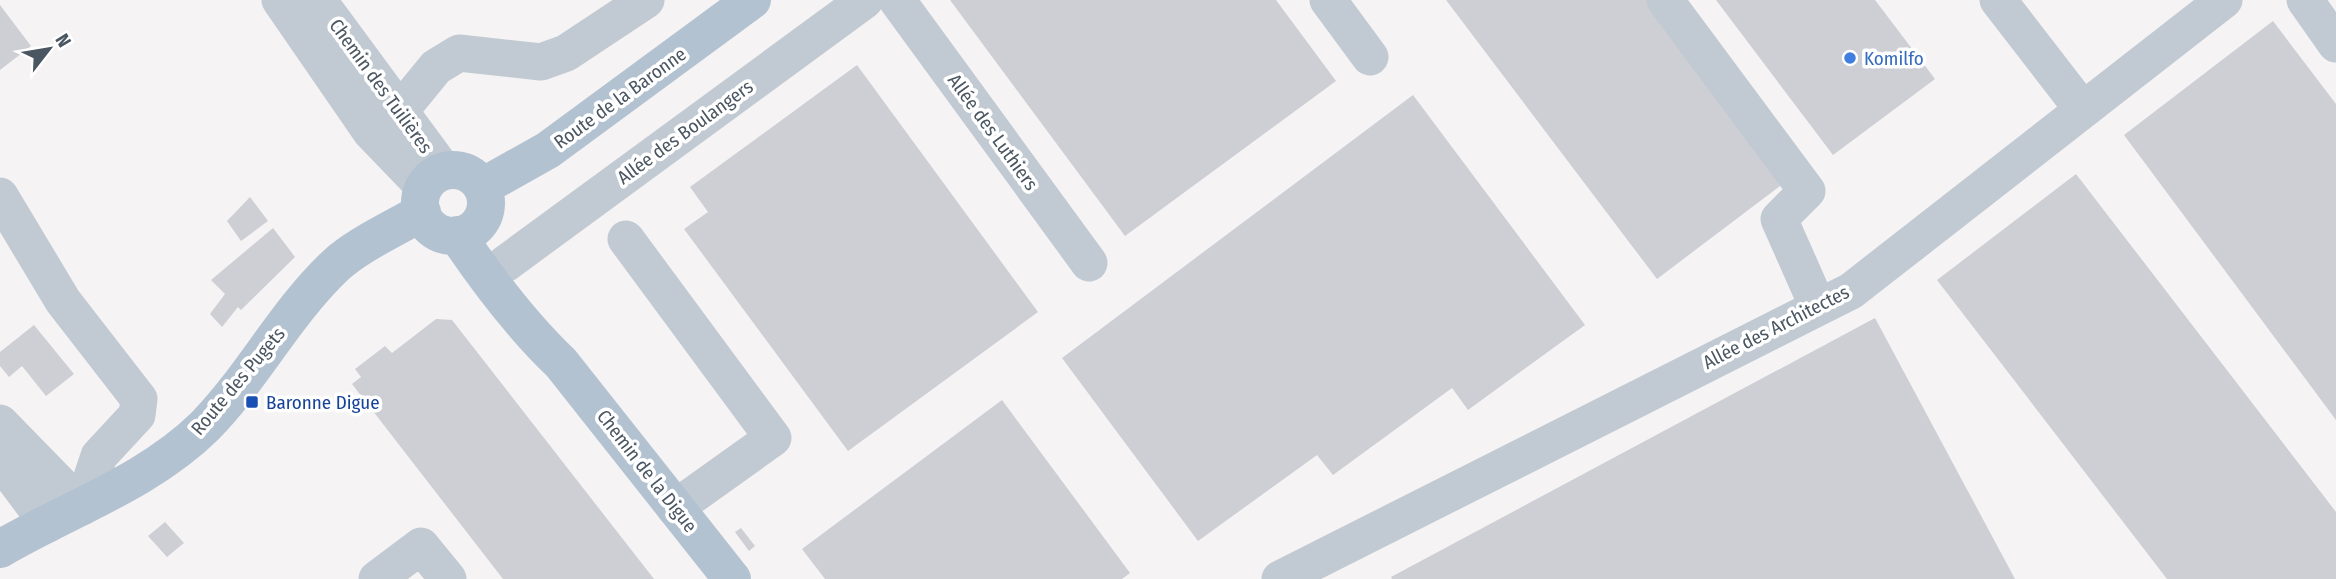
<svg xmlns="http://www.w3.org/2000/svg" width="2336" height="579" viewBox="0 0 2336 579" font-family="'Fira Sans Condensed',sans-serif">
	<style>
		.building { fill: #cdcfd5 }
		.lines { fill: none; stroke-linecap: round; stroke-linejoin: round }
		.minor { stroke: #c1cad2; stroke-width: 37 }
		.major { stroke: #b3c2d1; stroke-width: 38 }
		.shop-dot { fill: #3f7fe0; stroke: #fff; stroke-width: 2.5 }
		.transit-dot { fill: #1a4fb4; stroke: #fff; stroke-width: 2.5 }
		.labels { text-anchor: middle; dominant-baseline: central; stroke-width: 7; stroke-linejoin: round; paint-order: stroke }
		.shop-label { font-size: 19px; fill: #366cbe; stroke: #fff; text-anchor: start }
		.street-label { font-size: 19px; fill: #4a5661; stroke: #fff }
		.transit-label { font-size: 19px; fill: #164399; stroke: #fff; text-anchor: start }
	</style>
	<rect width="100%" height="100%" fill="#f5f3f3"/>
	<path class="building" d="M 950,0 L 1276,0 L 1336,81 L 1125,236 Z
		M 1446,0 L 1647,0 L 1784,183 L 1657,279 Z
		M 1716,0 L 1875,0 L 1935,79 L 1833,155 Z
		M 0,5 L 31,46 L 0,70 Z
		M 2273,21 L 2336,104 L 2336,420 L 2124,135 Z
		M 857,65 L 1038,312 L 848,451 L 684,229 L 708,212 L 690,187 Z
		M 1413,95 L 1585,325 L 1468,410 L 1452,388 L 1333,475 L 1317,455 L 1198,541 L 1062,358 Z
		M 2076,174 L 2336,512 L 2336,579 L 2167,579 L 1937,280 Z
		M 250,197 L 268,221 L 241,241 L 227,221 Z
		M 273,228 L 295,257 L 241,310 L 238,307 L 222,327 L 210,314 L 225,294 L 211,280 Z
		M 1875,318 L 2015,579 L 1392,579 L 1391,577 Z
		M 436,319 L 452,320 L 654,579 L 503,579 L 352,384 L 361,377 L 355,369 L 385,346 L 392,353 Z
		M 34,325 L 74,374 L 46,396 L 22,366 L 9,377 L 0,366 L 0,352 Z
		M 1002,400 L 1130,573 L 1122,579 L 825,579 L 802,549 Z
		M 165,522 L 184,543 L 167,557 L 148,536 Z
		M 741,528 L 755,546 L 749,551 L 735,532 Z"/>
	<g class="lines">
		<path class="minor" d="M 280,0 L 371,132 L 424,187
			M 318,0 L 444,171
			M 897,0 L 1089,263
			M 1328,0 L 1370,57
			M 1665,0 L 1807,191 L 1779,219 L 1818,307
			M 1998,0 L 2083,110
			M 2305,0 L 2336,44
			M 400,111 L 436,67 L 459,53 L 541,62 L 566,53 L 646,0
			M 0,196 L 63,301 L 139,399 L 137,415 L 99,456 L 82,507 L 0,423
			M 626,239 L 773,438 L 675,508
			M 505,264 L 865,0
			M 0,460 L 48,524
			M 377,579 L 421,546 L 448,579
			M 1280,579 L 1851,291 L 2224,0"/>
		<path class="major" d="M420 203a33 33 0 1 1 66 0a33 33 0 1 1-66 0Z
			M 482,187 L 548,150 L 752,0
			M 457,235 C 488,281 521,325 561,363 L 732,579
			M 0,549 C 68,509 147,483 205,426 C 253,377 285,313 336,265 C 359,244 394,229 422,212"/>
	</g>
	<circle class="shop-dot" cx="1850" cy="58" r="7"/>
	<rect class="transit-dot" x="245" y="395" width="14" height="14" rx="3.5"/>
	<g class="labels">
		<g class="shop-label">
			<text x="1864" y="58">Komilfo</text>
		</g>
		<g class="street-label">
			<text transform="translate(381 86) rotate(54)">Chemin des Tuilières</text>
			<text transform="translate(620 98) rotate(-36)">Route de la Baronne</text>
			<text transform="translate(685 132) rotate(-36)">Allée des Boulangers</text>
			<text transform="translate(993 132) rotate(54)">Allée des Luthiers</text>
			<text transform="translate(1776 327) rotate(-27)">Allée des Architectes</text>
			<text transform="translate(238 381) rotate(-50)">Route des Pugets</text>
			<text transform="translate(647 471) rotate(52)">Chemin de la Digue</text>
		</g>
		<g class="transit-label">
			<text x="266" y="402">Baronne Digue</text>
		</g>
	</g>
	<g transform="translate(49 49) rotate(59)" stroke="#ffffff" stroke-width="5" paint-order="stroke">
	<path d="M0-5L12 26L0 18L-12 26Z" fill="#4a5661"/>
	<text y="-10" font-size="19" font-weight="bold" text-anchor="middle" fill="#4a5661">N</text>
	</g>
</svg>
